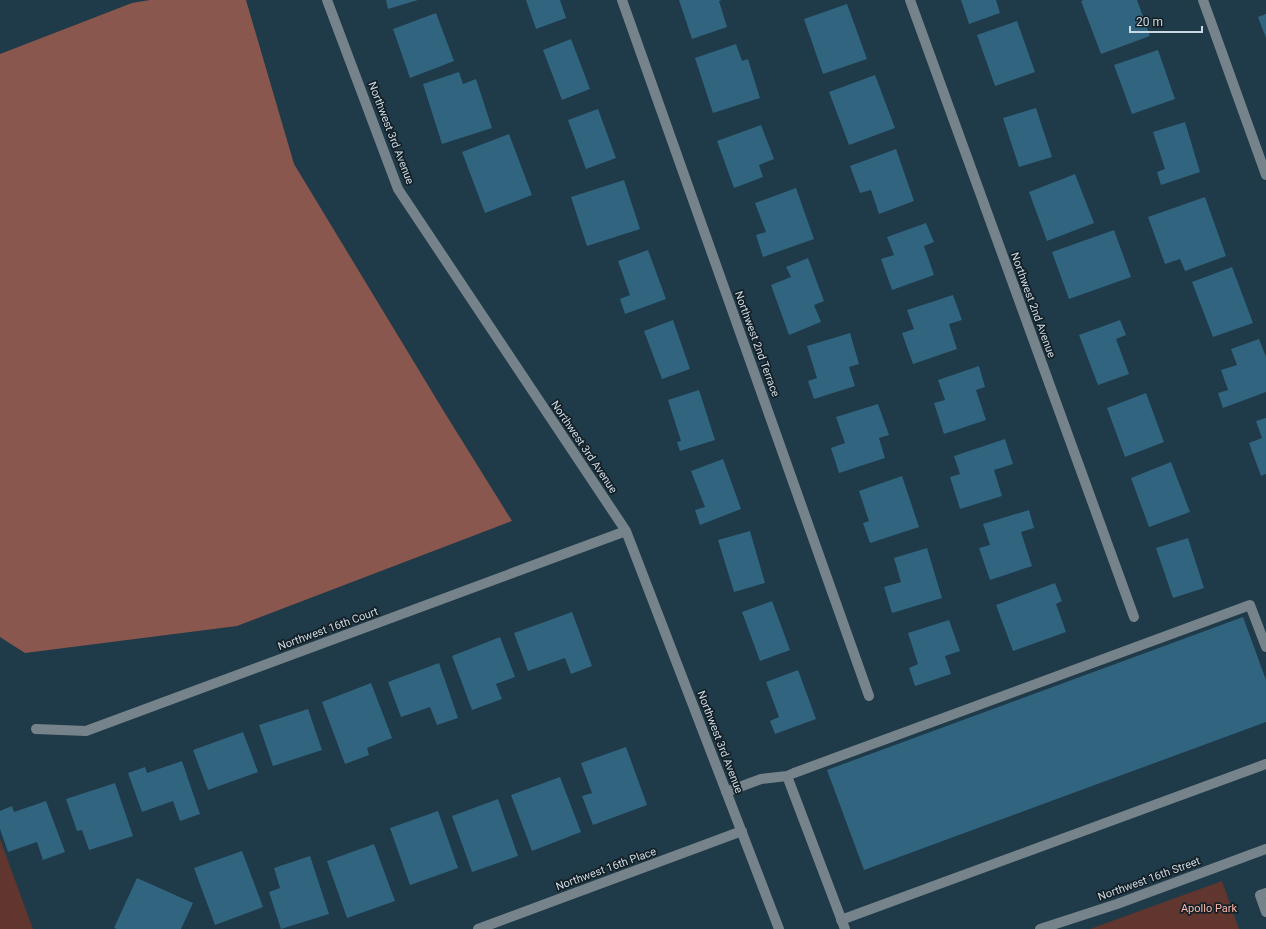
<svg xmlns="http://www.w3.org/2000/svg" width="1266" height="929" viewBox="0 0 1266 929" font-family="Roboto,sans-serif">
	<style>
		.green { fill: #60362e }
		.water { fill: #8a574e }
		.building { fill: #31647f }
		.lines { fill: none; stroke-linecap: round; stroke-linejoin: round }
		.minor { stroke: #76838a; stroke-width: 10 }
		.labels { text-anchor: middle; dominant-baseline: central; stroke-width: 3.5; stroke-linejoin: round; paint-order: stroke }
		.street-label { font-size: 11px; fill: #cad9e3; stroke: #141f26 }
		.park-label { font-size: 11px; fill: #fbb8ab; stroke: #141f26 }
	</style>
	<rect width="100%" height="100%" fill="#1f3a48"/>
	<path class="green" d="M 0,839 L 33,929 L 0,929 Z
		M 1222,881 L 1239,929 L 1090,929 Z"/>
	<path class="water" d="M 150,0 L 246,0 L 294,164 L 443,410 L 512,521 L 237,626 L 25,653 L 0,637 L 0,54 L 132,3 Z"/>
	<path class="building" d="M 386,0 L 418,0 L 388,9 Z
		M 526,0 L 560,0 L 566,18 L 536,29 Z
		M 679,0 L 722,0 L 719,1 L 727,27 L 692,39 Z
		M 961,0 L 996,0 L 1000,13 L 969,24 Z
		M 1084,0 L 1137,0 L 1150,36 L 1101,54 L 1081,1 Z
		M 847,4 L 867,59 L 823,74 L 804,19 Z
		M 436,13 L 454,61 L 410,78 L 393,29 Z
		M 1266,14 L 1266,38 L 1258,17 Z
		M 1017,21 L 1035,72 L 995,86 L 977,35 Z
		M 571,39 L 590,89 L 562,100 L 543,50 Z
		M 736,44 L 742,61 L 748,59 L 760,98 L 713,113 L 695,58 Z
		M 1158,50 L 1175,99 L 1132,114 L 1114,65 Z
		M 459,72 L 463,84 L 476,79 L 492,128 L 442,144 L 423,84 Z
		M 875,75 L 895,128 L 849,145 L 829,92 Z
		M 1036,108 L 1052,157 L 1019,167 L 1003,118 Z
		M 598,109 L 616,158 L 586,169 L 568,120 Z
		M 1185,122 L 1200,172 L 1161,185 L 1157,172 L 1165,169 L 1153,132 Z
		M 761,125 L 774,159 L 759,165 L 763,177 L 734,188 L 717,141 Z
		M 509,134 L 532,195 L 485,213 L 462,152 Z
		M 896,149 L 914,201 L 879,214 L 871,190 L 860,193 L 850,166 Z
		M 1075,174 L 1094,223 L 1047,241 L 1029,192 Z
		M 624,180 L 640,229 L 587,246 L 571,197 Z
		M 796,188 L 814,239 L 763,257 L 756,235 L 766,232 L 755,203 Z
		M 1205,197 L 1226,256 L 1185,271 L 1180,259 L 1165,264 L 1148,217 Z
		M 926,223 L 934,242 L 924,246 L 934,275 L 892,290 L 881,259 L 894,255 L 887,237 Z
		M 1114,230 L 1131,277 L 1069,299 L 1052,252 Z
		M 648,250 L 666,299 L 625,314 L 620,299 L 630,295 L 618,261 Z
		M 808,258 L 824,301 L 814,305 L 821,322 L 789,335 L 771,285 L 791,277 L 786,267 Z
		M 1232,267 L 1253,323 L 1213,337 L 1192,282 Z
		M 953,295 L 962,320 L 949,324 L 957,349 L 913,364 L 902,333 L 914,329 L 907,310 Z
		M 673,320 L 690,369 L 662,379 L 644,331 Z
		M 1120,320 L 1126,335 L 1116,339 L 1129,374 L 1098,385 L 1079,335 Z
		M 850,333 L 859,364 L 849,367 L 855,386 L 814,399 L 808,381 L 817,378 L 807,346 Z
		M 1259,339 L 1266,357 L 1266,392 L 1223,408 L 1218,393 L 1228,390 L 1221,370 L 1237,365 L 1231,349 Z
		M 979,366 L 985,387 L 976,390 L 986,420 L 944,434 L 934,403 L 945,400 L 938,380 Z
		M 699,390 L 715,440 L 680,451 L 677,442 L 681,441 L 668,400 Z
		M 1146,393 L 1164,442 L 1125,457 L 1107,408 Z
		M 878,404 L 889,435 L 879,438 L 885,458 L 839,473 L 831,448 L 845,443 L 836,417 Z
		M 1266,418 L 1266,474 L 1261,476 L 1249,443 L 1262,438 L 1256,421 Z
		M 1005,439 L 1013,464 L 994,470 L 1002,496 L 960,509 L 950,477 L 960,474 L 954,456 Z
		M 723,459 L 741,509 L 700,525 L 695,510 L 705,507 L 691,471 Z
		M 1171,462 L 1190,512 L 1149,527 L 1131,478 Z
		M 902,476 L 919,527 L 870,543 L 863,523 L 869,521 L 859,491 Z
		M 1029,510 L 1034,528 L 1021,532 L 1032,566 L 990,580 L 979,548 L 990,545 L 983,524 Z
		M 750,531 L 765,583 L 734,592 L 718,540 Z
		M 1188,538 L 1204,588 L 1173,598 L 1156,548 Z
		M 927,548 L 942,598 L 892,613 L 884,587 L 901,582 L 894,558 Z
		M 1055,583 L 1062,601 L 1056,604 L 1066,632 L 1013,651 L 996,605 Z
		M 772,601 L 790,650 L 760,661 L 742,612 Z
		M 572,612 L 592,666 L 571,674 L 565,658 L 528,671 L 514,633 Z
		M 1243,617 L 1266,680 L 1266,722 L 864,870 L 827,770 Z
		M 949,620 L 960,651 L 945,656 L 951,674 L 915,686 L 909,668 L 918,664 L 908,633 Z
		M 500,637 L 515,677 L 496,684 L 502,699 L 472,710 L 452,656 Z
		M 439,663 L 458,718 L 437,725 L 430,707 L 401,717 L 388,682 Z
		M 798,670 L 816,719 L 775,734 L 770,721 L 779,717 L 766,682 Z
		M 371,683 L 392,738 L 367,748 L 369,755 L 345,764 L 322,702 Z
		M 308,709 L 322,750 L 273,766 L 259,725 Z
		M 243,732 L 258,772 L 208,790 L 193,750 Z
		M 626,747 L 647,805 L 593,825 L 582,796 L 592,793 L 581,763 Z
		M 182,761 L 200,814 L 180,821 L 173,801 L 142,812 L 128,773 L 145,767 L 147,773 Z
		M 560,777 L 581,832 L 532,851 L 511,795 Z
		M 115,783 L 133,836 L 89,850 L 82,830 L 77,831 L 66,799 Z
		M 498,799 L 518,856 L 472,872 L 452,816 Z
		M 46,801 L 65,852 L 43,860 L 37,842 L 8,852 L 0,829 L 0,811 L 12,806 L 14,812 Z
		M 438,811 L 458,868 L 410,885 L 390,828 Z
		M 374,844 L 395,901 L 347,918 L 327,861 Z
		M 242,851 L 263,907 L 215,925 L 194,868 Z
		M 310,856 L 329,914 L 281,929 L 269,892 L 280,888 L 274,868 Z
		M 137,878 L 193,903 L 181,929 L 117,929 L 114,928 Z"/>
	<g class="lines">
		<path class="minor" d="M 327,0 L 398,189 L 626,531 L 779,929
			M 622,0 L 869,696
			M 910,0 L 1134,617
			M 1203,0 L 1266,175
			M 36,729 L 86,731 L 626,531
			M 787,776 L 845,929
			M 726,792 L 761,779 L 787,776 L 794,773 L 1250,605 L 1266,647
			M 1266,893 L 1260,895 L 1266,912
			M 841,920 L 1266,764
			M 478,929 L 742,831
			M 1040,929 L 1117,904 L 1266,849"/>
	</g>
	<g class="labels">
		<g class="street-label">
			<text transform="translate(391 133) rotate(69)">Northwest 3rd Avenue</text>
			<text transform="translate(1033 305) rotate(70)">Northwest 2nd Avenue</text>
			<text transform="translate(757 344) rotate(70)">Northwest 2nd Terrace</text>
			<text transform="translate(584 447) rotate(56)">Northwest 3rd Avenue</text>
			<text transform="translate(328 629) rotate(-20)">Northwest 16th Court</text>
			<text transform="translate(720 742) rotate(69)">Northwest 3rd Avenue</text>
			<text transform="translate(606 869) rotate(-20)">Northwest 16th Place</text>
			<text transform="translate(1149 879) rotate(-20)">Northwest 16th Street</text>
		</g>
		<g class="park-label">
			<text x="1209" y="908">Apollo Park</text>
		</g>
	</g>
	<path d="M1130 26v6h72v-6" fill="none" stroke="#cad9e3" stroke-width="2"/>
	<text x="1136" y="26" font-size="12" fill="#cad9e3" stroke="#141f26" stroke-width="3" paint-order="stroke">20 m</text>
</svg>
